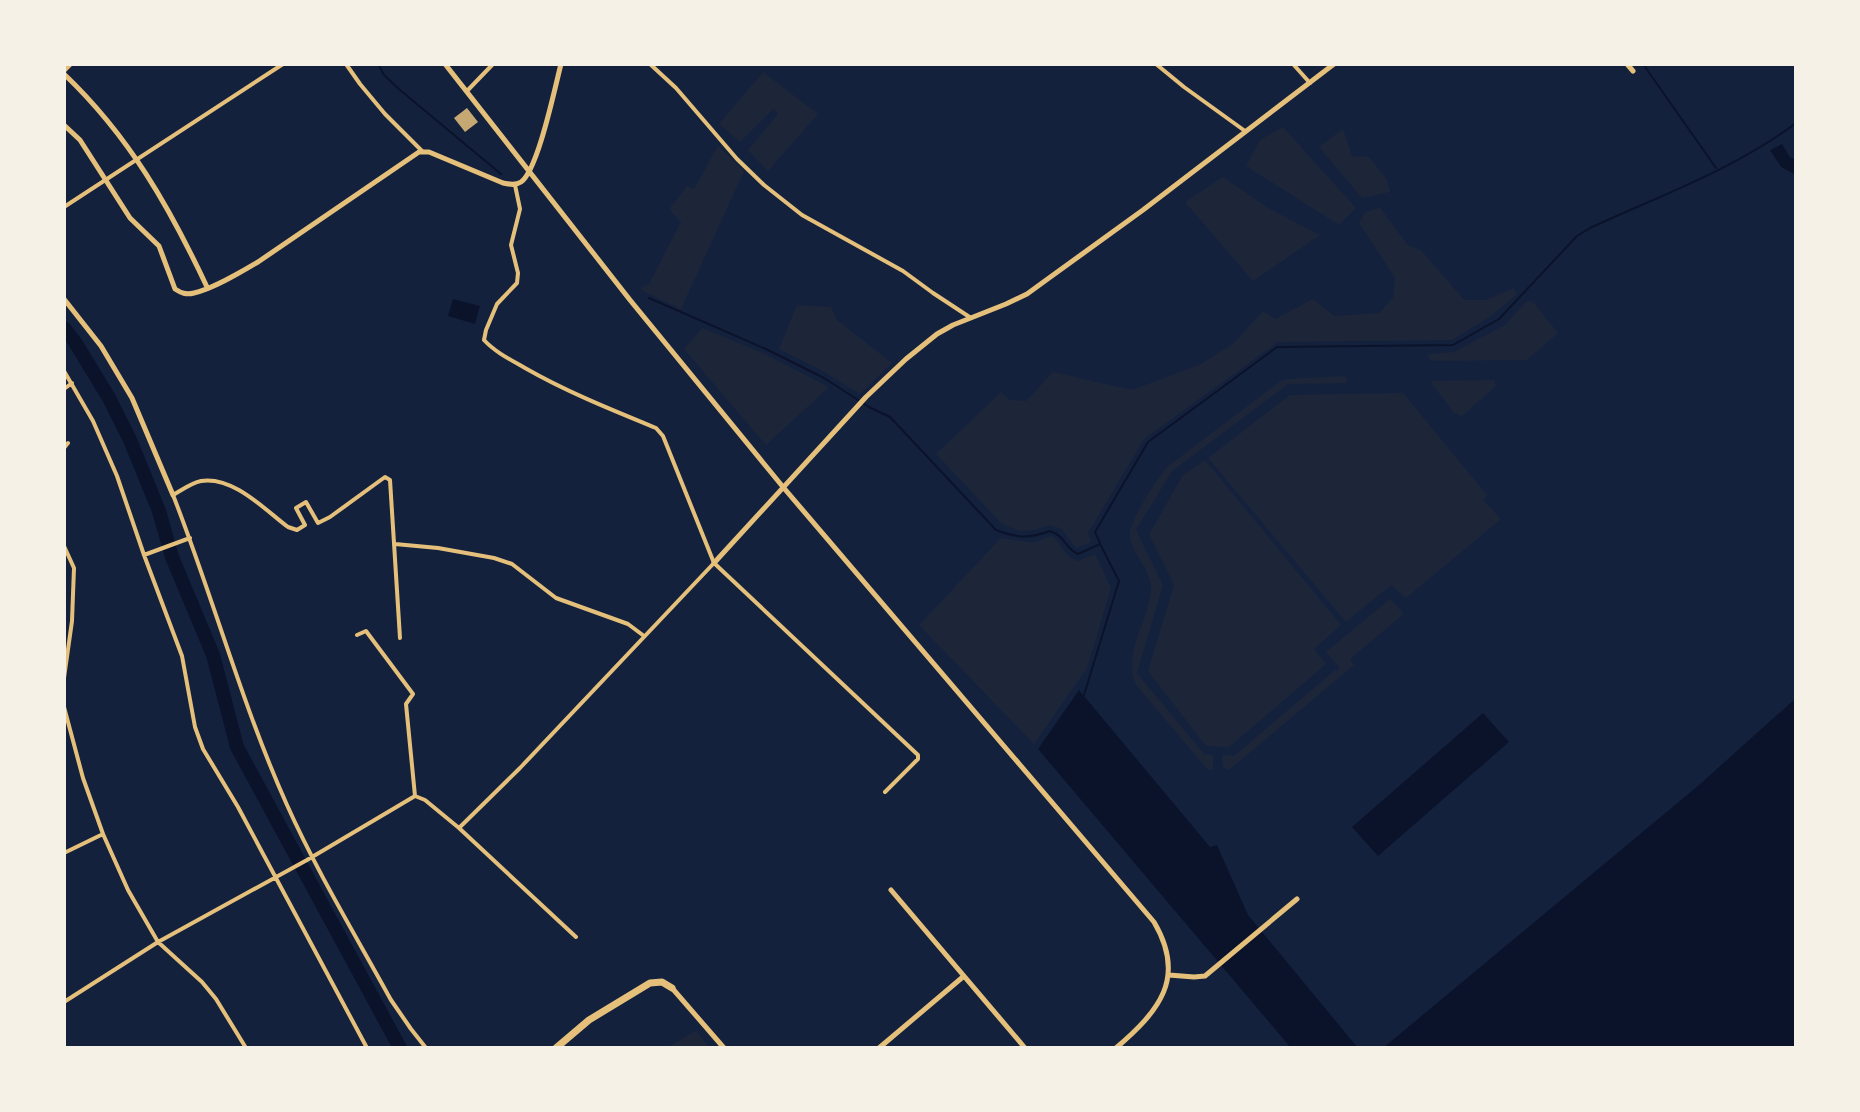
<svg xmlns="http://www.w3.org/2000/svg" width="1860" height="1112" viewBox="0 0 1860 1112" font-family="Bitter,serif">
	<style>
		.green { fill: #1d2539 }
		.water { fill: #0b132b }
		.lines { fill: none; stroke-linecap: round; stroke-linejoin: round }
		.stream { stroke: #0b132b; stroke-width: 2 }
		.river { stroke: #0b132b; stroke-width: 14 }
		.building { fill: #c6a872 }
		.minor { stroke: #e5c07b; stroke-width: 4 }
		.tertiary { stroke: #e5c07b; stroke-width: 5 }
		.trunk { stroke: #e5c07b; stroke-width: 7 }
	</style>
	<rect width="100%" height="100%" fill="#14213d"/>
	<path class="green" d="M 763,72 L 818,114 L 768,171 L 748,150 L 778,114 L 774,108 L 740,142 L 719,124 Z
		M 1283,127 L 1356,208 L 1339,225 L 1246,166 L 1260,140 Z
		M 1343,129 L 1352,156 L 1369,157 L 1387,180 L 1390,192 L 1362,198 L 1319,147 Z
		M 718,146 L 744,171 L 681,309 L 645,292 L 640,288 L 649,284 L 681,222 L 669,209 L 687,186 L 694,189 Z
		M 1223,177 L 1270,209 L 1320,235 L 1253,281 L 1185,202 Z
		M 1380,208 L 1408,245 L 1421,250 L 1464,300 L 1486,300 L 1514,288 L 1517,294 L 1491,316 L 1452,340 L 1278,342 L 1144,439 L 1088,533 L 1091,542 L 1076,548 L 1062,529 L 1050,525 L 1035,530 L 1019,531 L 1002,524 L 936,454 L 1001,392 L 1010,400 L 1026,401 L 1053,372 L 1132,390 L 1199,365 L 1233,344 L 1263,311 L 1275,319 L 1313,299 L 1334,316 L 1379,313 L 1393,298 L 1395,278 L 1359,223 L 1365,212 Z
		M 1530,301 L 1534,303 L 1558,333 L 1527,360 L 1430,361 L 1428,354 L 1454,352 L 1505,325 L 1526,302 Z
		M 797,305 L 831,307 L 837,320 L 892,363 L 860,394 L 821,370 L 779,349 Z
		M 702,328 L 765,354 L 829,387 L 766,445 L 684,349 Z
		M 1346,376 L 1347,383 L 1288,384 L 1172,471 L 1136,530 L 1163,585 L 1137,673 L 1204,754 L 1213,755 L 1213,770 L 1208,770 L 1136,685 C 1122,652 1149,622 1151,589 C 1152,569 1128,551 1130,532 C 1132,518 1157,478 1167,467 L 1278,383 L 1286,379 Z
		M 1494,380 L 1496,386 L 1462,416 L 1454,413 L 1430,381 Z
		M 1403,393 L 1487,495 L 1483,500 L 1501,519 L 1406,598 L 1391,585 L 1346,622 L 1208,458 L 1290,395 Z
		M 1205,460 L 1341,625 L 1314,649 L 1326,664 L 1229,747 L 1206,746 L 1148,671 L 1174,585 L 1149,534 L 1183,475 Z
		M 1051,536 C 1064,543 1061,555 1078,561 L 1095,554 L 1111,588 L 1087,668 L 1034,744 L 919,625 L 1001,538 L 1033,543 Z
		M 1390,599 L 1404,614 L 1350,659 L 1354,665 L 1229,770 L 1223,767 L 1222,755 L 1234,756 L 1335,670 L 1337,671 L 1340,668 L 1326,652 Z
		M 696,1031 L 710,1048 L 666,1048 Z"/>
	<path class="water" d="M 1782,144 L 1790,157 L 1796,160 L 1796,175 L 1781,167 L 1770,150 Z
		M 453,299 L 480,306 L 475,324 L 448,316 Z
		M 1079,690 L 1210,847 L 1217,845 L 1248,915 L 1358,1048 L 1291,1048 L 1038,749 Z
		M 1796,698 L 1796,1048 L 1383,1048 L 1699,785 Z
		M 1483,713 L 1509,742 L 1378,856 L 1352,827 Z"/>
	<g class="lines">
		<path class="stream" d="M 378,64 L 384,75 L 400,90 L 501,174
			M 1643,64 L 1716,168
			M 649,298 L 768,350 L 824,378 L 869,407 L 890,417 L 996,530 C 1018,538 1028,539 1050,531 C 1067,537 1064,548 1078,554 L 1100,544 L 1119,581 L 1084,695
			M 1100,543 L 1095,532 L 1148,442 L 1277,347 L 1453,345 L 1499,319 L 1577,236 L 1590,228 C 1659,196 1735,169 1796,123"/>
		<path class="river" d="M 64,328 L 75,342 L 109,398 L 130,440 L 159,511 L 172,557 L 213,655 L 237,747 L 400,1048"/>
	</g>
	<path class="building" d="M 467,108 L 478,122 L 465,132 L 454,118 Z"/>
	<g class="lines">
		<path class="minor" d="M 346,64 L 360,84 L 385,114 L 422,151
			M 650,64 L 676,88 L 737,159 L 764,185 L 802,215 L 903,271 L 933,293 L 971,318
			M 1156,64 L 1184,87 L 1245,131
			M 1293,64 L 1310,83
			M 64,71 L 71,64
			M 467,91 L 493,64
			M 515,185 L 520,209 L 511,245 L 518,273 L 517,283 L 497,304 L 486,330 L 484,340 C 495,352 511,360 525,368 C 567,392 612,410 656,428 L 663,436 L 714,563 L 918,755 L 918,759 L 885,792
			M 64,207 L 283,64
			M 64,371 L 93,421 L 117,476 L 144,555 L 182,656 L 195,727 L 203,749 L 238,807 L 367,1048
			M 64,389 L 72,383
			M 64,448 L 68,443
			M 395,544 L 438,548 L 494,558 L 512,564 L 556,598 L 628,624 L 644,636
			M 64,546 L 74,568 L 72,621 L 64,678
			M 144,555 L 190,538
			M 357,635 L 366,631 L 413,694 L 406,704 L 415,796
			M 400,638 L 390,480 L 385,477 L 330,517 L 318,523 L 306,502 L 296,508 L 305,525 L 297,530 L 288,527 C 264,509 233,476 201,481 C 191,483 182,490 173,495 C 213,597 242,705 287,805 C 317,872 356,936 391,1000 L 411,1029 L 426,1048
			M 64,707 L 83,778 L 103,834 L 128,890 L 158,942 L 202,982 L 216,999 L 246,1048
			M 459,828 L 520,768 L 714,563
			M 64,853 L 103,834
			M 64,1002 L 158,942 L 307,860 L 415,796 L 425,800 L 459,828 L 576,937"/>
		<path class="tertiary" d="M 445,64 L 630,300 L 783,487 L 1154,922 C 1187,978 1159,1011 1116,1048
			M 1627,64 L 1633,71
			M 64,74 C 129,136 169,206 207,287
			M 64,125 L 80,140 L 130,218 L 159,246 L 175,289 C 181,293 186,295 194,293 C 213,289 241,272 258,262 L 419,152 L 429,152 L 503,183 C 509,184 515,186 521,182 C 538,170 555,87 561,64
			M 64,299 L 101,346 L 132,398 L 173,495
			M 714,563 L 866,397 L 906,359 L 937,334 L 953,325 L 1006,304 L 1027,294 L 1049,278 L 1143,210 L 1334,64
			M 891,890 L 1025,1048
			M 1169,975 L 1194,977 L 1205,976 L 1297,899
			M 672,988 L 724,1048
			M 879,1048 L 964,976"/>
		<path class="trunk" d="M 556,1048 L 589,1020 L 650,983 L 662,982 L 672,988"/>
	</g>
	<rect width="1860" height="1112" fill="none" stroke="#f6f1e7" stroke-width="132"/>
</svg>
